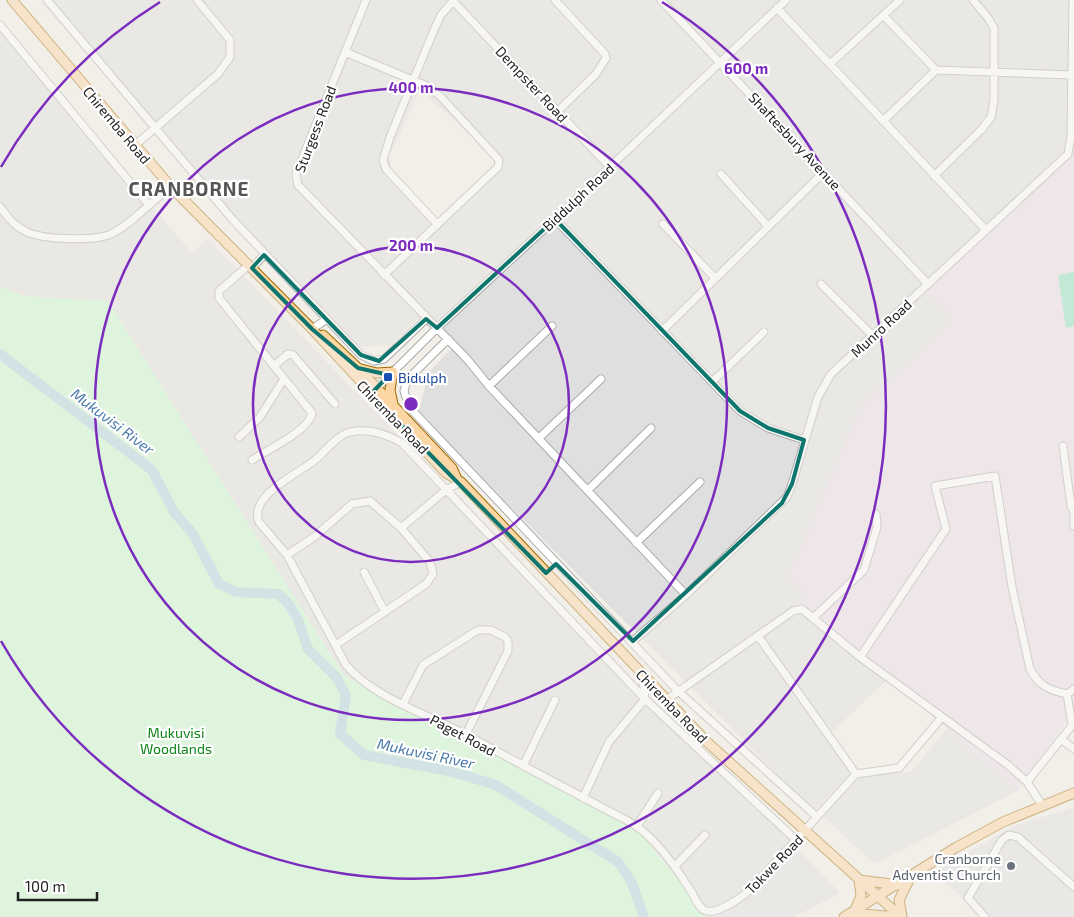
<svg xmlns="http://www.w3.org/2000/svg" width="1074" height="917" viewBox="0 0 1074 917" font-family="'Exo 2',sans-serif">
	<style>
		.residential { fill: #e0dfdf; fill-rule: evenodd }
		.industrial { fill: #ebdbe8 }
		.park { fill: #c8facc }
		.pitch { fill: #88e0be }
		.lines { fill: none; stroke-linecap: round; stroke-linejoin: round }
		.river { stroke: #aad3df; stroke-width: 10 }
		.minor-casing { stroke: #a9a9a9; stroke-width: 9 }
		.major-casing { stroke: #a06b00; stroke-width: 11 }
		.minor { stroke: #fff; stroke-width: 7 }
		.major { stroke: #fcd6a4; stroke-width: 9 }
		.marked { fill: none; stroke: #0f766e; stroke-width: 4; stroke-linejoin: round }
		.ring { fill: none; stroke: #7b2cbf; stroke-width: 2.5 }
		.transit-dot { fill: #1a4fb4; stroke: #fff; stroke-width: 2 }
		.worship-dot { fill: #6b7280; stroke: #fff; stroke-width: 2 }
		.labels { text-anchor: middle; dominant-baseline: central; stroke-width: 4.5; stroke-linejoin: round; paint-order: stroke }
		.street-label { font-size: 14px; fill: #222; stroke: #fff }
		.transit-label { font-size: 14px; fill: #164399; stroke: #fff; text-anchor: start }
		.park-label { font-size: 14px; fill: #0c8416; stroke: #fff }
		.worship-label { font-size: 14px; fill: #5b616d; stroke: #fff; text-anchor: end }
		.water-label { font-size: 15px; font-style: italic; fill: #4a7aab; stroke: #fff }
		.district-label { font-size: 19px; font-weight: bold; letter-spacing: 1px; fill: #555; stroke: #fff }
		.centre { fill: #7b2cbf; stroke: #fff; stroke-width: 2.5 }
		.ring-label { font-size: 15px; text-anchor: middle; font-weight: bold; fill: #7b2cbf; stroke: #fff; stroke-width: 4.5; stroke-linejoin: round; paint-order: stroke }
	</style>
	<rect width="100%" height="100%" fill="#f2efe9"/>
	<path class="residential" d="M 53,0 L 1074,0 L 1069,145 L 927,291 L 955,320 L 860,409 L 805,597 L 798,604 L 889,678 L 832,732 L 852,772 L 814,811 L 418,414 L 429,372 L 453,347 L 423,314 L 390,345 L 359,347 L 238,225 ZM 420,90 L 502,162 L 440,220 L 393,173 L 389,157 Z
		M 0,28 L 192,253 L 207,238 L 840,893 L 794,917 L 708,917 L 635,826 L 344,676 L 108,301 L 24,296 L 0,286 Z
		M 947,729 L 1018,791 L 874,864 L 823,816 L 861,776 L 911,772 Z
		M 1074,807 L 1074,917 L 983,917 L 935,873 L 1011,827 Z"/>
	<path class="industrial" d="M 1069,145 L 1074,145 L 1074,710 L 1018,791 L 889,678 L 798,603 L 805,597 L 789,576 L 860,409 L 955,320 L 926,291 Z"/>
	<path class="park" d="M 0,286 L 24,296 L 108,301 L 344,676 L 635,826 L 708,917 L 0,917 Z"/>
	<path class="pitch" d="M 1074,272 L 1074,326 L 1066,328 L 1058,275 Z"/>
	<g class="lines">
		<path class="river" d="M 0,354 L 152,470 L 174,512 L 193,534 L 219,584 L 236,592 L 278,594 L 287,602 L 298,619 L 308,649 L 337,678 L 346,695 L 340,734 L 364,755 L 453,772 L 496,785 L 618,862 L 631,881 L 644,917"/>
		<g class="minor-casing">
			<path id="minor" d="M 47,0 L 233,220 L 361,355 L 374,361 L 384,359 L 426,319
				M 366,0 L 296,174 L 298,185 L 467,359 L 489,386 L 686,595
				M 555,0 L 605,54 L 606,58 L 596,74 L 557,112
				M 661,0 L 928,284
				M 453,1 L 610,167
				M 777,8 L 986,230
				M 0,25 L 148,204
				M 345,52 L 427,86 L 441,97 L 499,160 L 498,167 L 384,275
				M 830,64 L 900,0
				M 936,70 L 1072,75
				M 883,121 L 936,70 L 884,16
				M 134,146 L 218,74 L 230,57 L 230,40 L 197,0
				M 721,174 L 767,225
				M 934,176 L 981,130 L 991,117 L 994,100 L 994,28 L 988,18 L 973,0
				M 0,207 C 7,216 14,226 25,231 C 42,240 96,242 113,233 C 131,224 153,200 171,187
				M 555,219 L 740,411 L 768,428 L 804,440
				M 437,224 L 386,169 L 383,160 L 390,137 L 434,30 L 441,15 L 454,0
				M 663,224 L 714,277
				M 249,265 L 219,291 L 219,298 L 312,413 C 310,430 267,450 252,460
				M 252,268 L 264,255
				M 821,284 L 873,336
				M 312,329 L 327,319
				M 662,331 L 824,172
				M 448,339 L 407,380 L 404,391 L 409,407 L 677,690 L 817,817
				M 274,366 L 288,354 L 293,355 L 335,404
				M 712,382 L 764,332
				M 489,386 L 552,326
				M 375,390 L 437,328 L 555,219 L 786,0
				M 239,437 L 260,417 L 284,379
				M 539,438 L 601,379
				M 1063,446 L 1071,506 L 1074,512
				M 588,490 L 651,428
				M 1074,512 L 1074,526
				M 401,528 L 446,490 L 461,482
				M 636,543 L 700,482
				M 287,555 L 314,537 L 352,504 L 370,501 L 401,528 L 430,562 L 433,574 L 426,584 L 337,644
				M 364,572 L 385,612
				M 813,618 L 864,570 L 877,527 L 876,514
				M 758,636 L 856,774
				M 633,641 L 686,595 L 787,497 L 792,484 L 818,397 L 831,374 L 1068,154 L 1071,136 L 1073,0
				M 860,657 L 946,529 L 935,486 L 995,476 L 1012,587 L 1030,669 C 1039,686 1049,690 1067,694
				M 666,700 L 793,611 L 802,609 L 860,657 L 1008,765 L 1027,782 L 1042,805
				M 403,704 L 423,665 L 478,630 L 491,630 L 505,637 L 508,641 L 508,651 L 466,734
				M 1072,725 L 1067,694 L 1074,689
				M 1062,740 L 1074,749
				M 523,766 L 555,700
				M 1027,782 L 1074,723
				M 583,798 L 609,742 L 645,699 L 643,677
				M 637,826 L 658,793
				M 796,840 L 645,699 L 402,443 C 387,434 368,428 350,432 C 336,436 325,452 314,461 C 299,473 248,496 259,522 L 287,555 L 346,665 C 374,698 429,715 467,735 C 520,764 574,793 628,821 C 654,835 675,866 691,891 C 695,897 699,910 707,911 C 719,914 745,895 753,887 L 856,774 L 899,768 L 942,717
				M 675,866 L 705,835
				M 985,917 L 968,898 L 1002,840 L 1009,835 L 1018,837 L 1074,887"/>
		</g>
		<g class="major-casing">
			<path id="major" d="M 12,0 L 171,187 L 312,329 L 446,473 L 461,482 L 706,741 L 901,917
				M 323,335 L 358,368 L 452,468 L 457,479
				M 361,369 L 377,373 L 393,372 L 390,390 L 393,404
				M 859,880 L 899,885
				M 855,910 L 861,896 L 859,880
				M 851,913 L 898,917
				M 902,916 L 899,900 L 909,880
				M 844,917 L 955,848 L 1003,822 L 1074,793"/>
		</g>
		<use href="#minor" class="minor"/>
		<use href="#major" class="major"/>
	</g>
	<path d="M0 0H1074V917H0ZM 555,219 L 740,411 L 768,428 L 804,440 L 792,484 L 782,503 L 633,641 L 556,564 L 546,573 L 371,394 L 389,375 L 358,368 L 312,329 L 252,268 L 264,255 L 361,355 L 379,361 L 426,319 L 437,328 Z" fill="#f2efe9" fill-opacity=".55" fill-rule="evenodd"/>
	<path class="marked" d="M 555,219 L 740,411 L 768,428 L 804,440 L 792,484 L 782,503 L 633,641 L 556,564 L 546,573 L 371,394 L 389,375 L 358,368 L 312,329 L 252,268 L 264,255 L 361,355 L 379,361 L 426,319 L 437,328 Z"/>
	<g class="ring">
		<circle cx="411" cy="404" r="158"/>
		<circle cx="411" cy="404" r="316"/>
		<path d="M1 167A474 474 0 0 1 160 2M662 2A474 474 0 1 1 1 641"/>
	</g>
	<rect class="transit-dot" x="383" y="372" width="10" height="10" rx="2.5"/>
	<circle class="worship-dot" cx="1011" cy="866" r="5"/>
	<g class="labels">
		<g class="street-label">
			<text transform="translate(532 84) rotate(47)">Dempster Road</text>
			<text transform="translate(117 125) rotate(50)">Chiremba Road</text>
			<text transform="translate(315 129) rotate(-69)">Sturgess Road</text>
			<text transform="translate(795 141) rotate(47)">Shaftesbury Avenue</text>
			<text transform="translate(578 197) rotate(-43)">Biddulph Road</text>
			<text transform="translate(881 328) rotate(-43)">Munro Road</text>
			<text transform="translate(393 417) rotate(46)">Chiremba Road</text>
			<text transform="translate(672 706) rotate(46)">Chiremba Road</text>
			<text transform="translate(463 735) rotate(28)">Paget Road</text>
			<text transform="translate(774 864) rotate(-46)">Tokwe Road</text>
		</g>
		<g class="transit-label">
			<text x="398" y="377">Bidulph</text>
		</g>
		<g class="park-label">
			<text x="176" y="732">Mukuvisi<tspan x="176" dy="16">Woodlands</tspan></text>
		</g>
		<g class="worship-label">
			<text x="1001" y="858">Cranborne<tspan x="1001" dy="16">Adventist Church</tspan></text>
		</g>
		<g class="water-label">
			<text transform="translate(113 421) rotate(37)">Mukuvisi River</text>
			<text transform="translate(426 753) rotate(12)">Mukuvisi River</text>
		</g>
		<g class="district-label">
			<text x="189" y="188">CRANBORNE</text>
		</g>
	</g>
	<circle cx="411" cy="404" r="8" class="centre"/>
	<g class="ring-label">
		<text x="746" y="74">600 m</text>
		<text x="411" y="93">400 m</text>
		<text x="411" y="251">200 m</text>
	</g>
	<path d="M18 892v8h79v-8" fill="none" stroke="#222222" stroke-width="2.5"/>
	<text x="25" y="892" font-size="15" fill="#222222" stroke="#ffffff" stroke-width="4" paint-order="stroke">100 m</text>
</svg>
